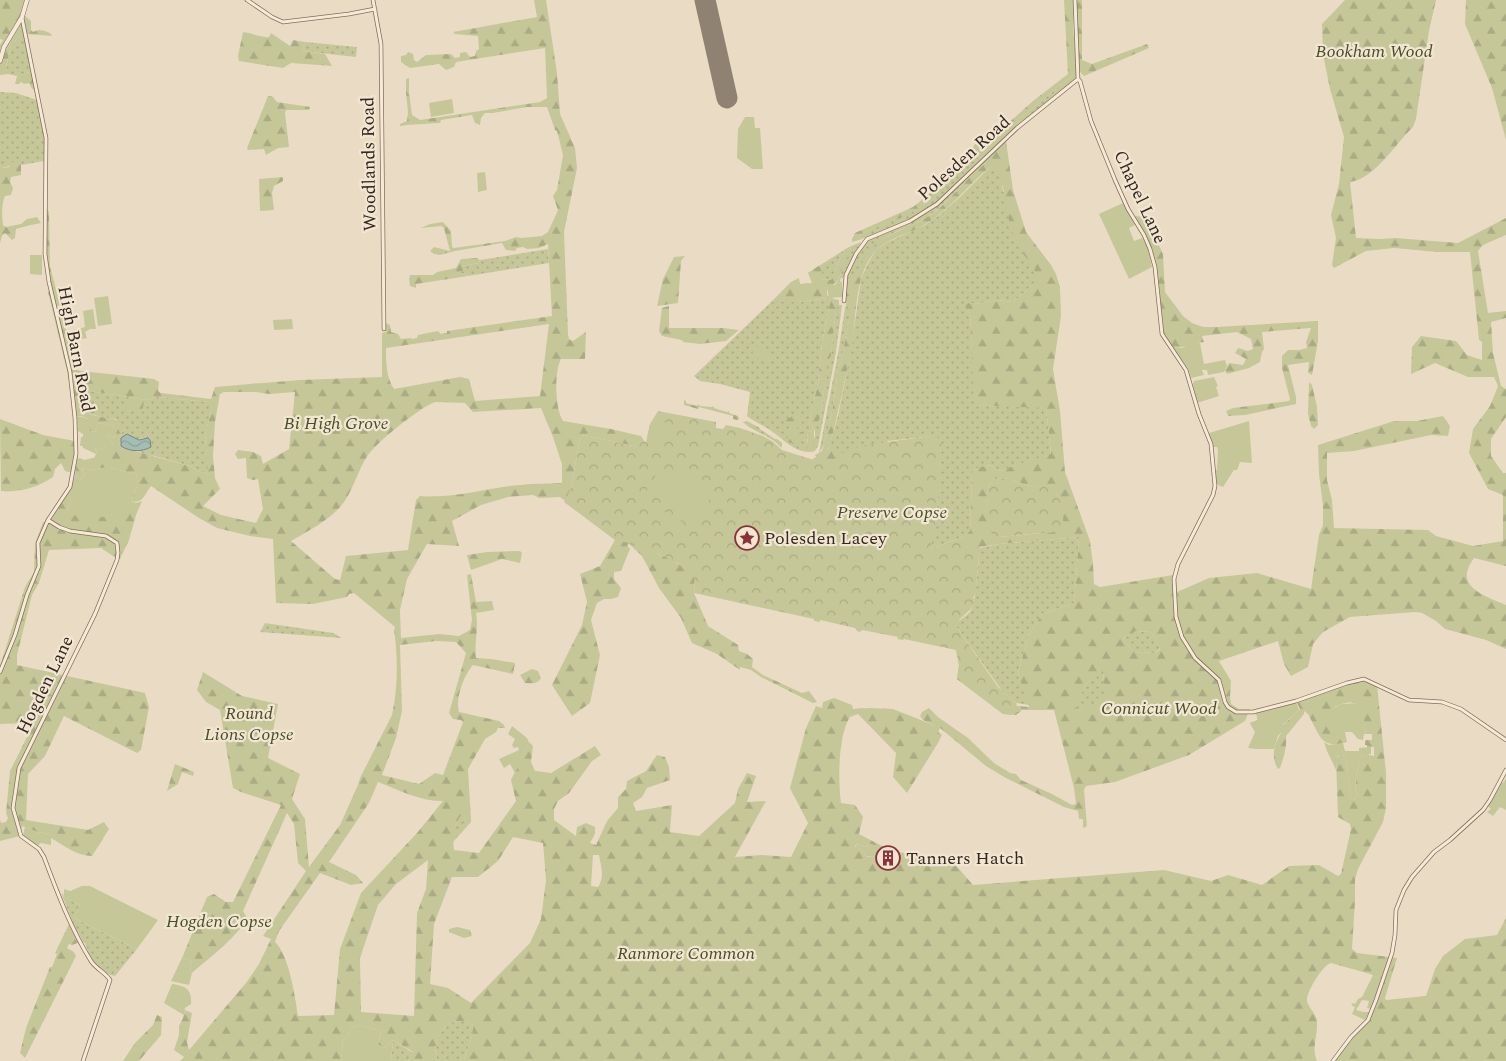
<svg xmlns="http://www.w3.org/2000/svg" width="1506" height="1061" viewBox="0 0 1506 1061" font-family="Spectral,serif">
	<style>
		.grass { fill: url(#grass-dots) }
		.forest { fill: url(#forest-firs); fill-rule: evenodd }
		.park { fill: url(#park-crowns) }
		.garden { fill: #c5c799 }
		.water { fill: url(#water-waves); stroke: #6d8b81 }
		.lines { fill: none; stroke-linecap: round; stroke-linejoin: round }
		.runway { stroke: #8f8272; stroke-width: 21 }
		.minor-casing { stroke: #836e5c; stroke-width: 4.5 }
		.tertiary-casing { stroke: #836e5c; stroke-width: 5 }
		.minor { stroke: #f6ead6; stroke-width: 3 }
		.tertiary { stroke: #f6ead6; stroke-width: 4 }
		.labels { text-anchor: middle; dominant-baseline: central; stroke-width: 4.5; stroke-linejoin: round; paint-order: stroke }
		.park-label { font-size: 18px; font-style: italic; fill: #484f27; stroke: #f2e6d3 }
		.street-label { font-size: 18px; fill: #34271f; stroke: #f2e6d3 }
		.poi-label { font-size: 18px; fill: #34271f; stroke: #f2e6d3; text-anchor: start }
	</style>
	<defs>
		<pattern id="grass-dots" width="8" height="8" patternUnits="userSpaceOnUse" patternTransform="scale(1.25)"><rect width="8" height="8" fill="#c5c799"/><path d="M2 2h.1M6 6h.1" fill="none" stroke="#aaab83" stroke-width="1.8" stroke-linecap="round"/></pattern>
		<pattern id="forest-firs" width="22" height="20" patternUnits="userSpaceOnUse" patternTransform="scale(1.25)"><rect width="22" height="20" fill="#c5c799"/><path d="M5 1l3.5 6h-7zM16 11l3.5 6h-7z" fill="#aaab83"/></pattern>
		<pattern id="park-crowns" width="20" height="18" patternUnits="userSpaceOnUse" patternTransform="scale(1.25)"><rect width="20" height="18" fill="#c5c799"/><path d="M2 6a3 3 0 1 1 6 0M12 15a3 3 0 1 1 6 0" fill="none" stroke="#aaab83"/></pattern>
		<pattern id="water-waves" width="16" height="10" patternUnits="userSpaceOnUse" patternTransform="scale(1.25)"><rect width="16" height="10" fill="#a5bdb4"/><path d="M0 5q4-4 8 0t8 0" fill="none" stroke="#8fa29a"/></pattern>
	</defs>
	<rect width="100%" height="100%" fill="#eadcc4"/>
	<path class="grass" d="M 20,36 L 25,36 L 31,70 L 30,72 L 17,76 L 8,74 L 8,70 L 6,68 L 11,45 Z
		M 305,42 L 357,47 L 356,57 L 302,51 Z
		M 1077,72 L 1077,78 L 1073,82 L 1018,125 L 1019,119 Z
		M 0,92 L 16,93 L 37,100 L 45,141 L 44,161 L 21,165 L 19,163 L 2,168 L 0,166 Z
		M 973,154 L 975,157 L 982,158 L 936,204 L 909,220 L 859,240 L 860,235 C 874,226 891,223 906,215 C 932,202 950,181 970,160 L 968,159 Z
		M 986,160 L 986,163 C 967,177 952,198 933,213 C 917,225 897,229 882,240 C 864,255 857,278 848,299 L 845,302 L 846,278 L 857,255 L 867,241 L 907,224 L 934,209 Z
		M 990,167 L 997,168 L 1001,178 L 1003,191 L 1050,277 L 1034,284 L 1013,302 L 998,300 L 975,304 L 968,303 L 966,310 L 970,313 L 975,405 L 1046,407 L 1051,455 L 1010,467 L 1005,471 L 996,470 L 992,465 L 979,467 L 972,473 L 970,532 L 965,536 L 930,549 L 936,522 L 941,442 L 933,436 L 888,441 L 808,519 L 838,416 L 851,350 L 861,279 L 868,263 L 876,250 L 888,242 L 925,225 L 942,213 L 961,196 Z
		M 861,242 L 843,278 L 841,278 L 840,281 L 842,283 L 842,285 L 837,282 L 840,276 L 844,260 L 851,249 L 849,247 Z
		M 548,249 L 549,263 L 468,276 L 461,273 L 461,266 L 479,263 L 480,260 Z
		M 844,250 L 831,280 L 815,279 L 808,273 Z
		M 829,298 L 830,302 L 822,343 L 818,383 L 809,423 L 813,426 L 812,431 L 808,432 L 807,443 L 815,437 L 815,427 L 821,415 L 824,390 L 827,385 L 827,363 L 831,356 L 836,308 L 839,305 L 842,305 L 836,352 L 818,446 L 815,451 C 797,456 784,439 770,430 C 763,425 754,422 747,416 L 750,392 L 720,384 L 700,381 L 694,376 L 771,302 L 798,302 Z
		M 846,305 L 849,308 L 849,319 L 841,362 L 838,366 L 835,394 L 828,432 L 823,443 L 824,446 L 819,453 L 839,348 L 845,308 Z
		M 84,390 L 147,400 L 157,397 L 211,402 L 211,411 L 205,435 L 209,474 L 197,471 L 193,467 L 155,456 L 148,455 L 135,450 L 139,450 L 145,438 L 120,442 L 121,446 L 118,444 L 118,440 L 124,429 L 116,419 L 101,417 L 81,410 L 79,393 Z
		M 747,421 L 760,428 L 760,429 L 775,439 L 777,439 L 782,443 L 782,446 L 781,448 C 771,435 754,433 743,422 Z
		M 1079,537 L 1074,603 L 1042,614 L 1028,636 L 1018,674 L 1029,705 L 1016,703 L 1002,691 L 956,626 C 959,618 967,617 971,610 C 976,602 979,559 979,548 L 999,544 Z
		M 265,623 L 333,633 L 342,638 L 260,632 Z
		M 1136,631 L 1151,632 L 1155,637 L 1160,648 L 1155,653 L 1133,652 L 1123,638 Z
		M 1102,669 L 1104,673 L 1103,682 L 1106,686 L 1106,694 L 1094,705 L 1080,712 L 1072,706 C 1080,697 1084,687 1091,679 L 1095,678 Z
		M 463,812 L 466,820 L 471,820 L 471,822 L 453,842 C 451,832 457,820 463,812 Z
		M 63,893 L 64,897 L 80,905 L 74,918 L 137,949 L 115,976 C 98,973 90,957 85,943 L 83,942 L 73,923 L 62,895 Z
		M 466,1021 L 473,1025 L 472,1036 L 464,1061 L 438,1061 C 431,1049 439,1027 453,1022 C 457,1021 462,1021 466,1021 Z
		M 393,1040 L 413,1053 L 408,1061 L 391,1061 Z"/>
	<path class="forest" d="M 0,0 L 26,0 L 22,20 L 25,36 L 20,36 L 11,45 L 6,67 L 8,70 L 8,74 L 0,75 L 0,45 L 3,40 L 0,39 Z
		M 534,0 L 546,0 L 557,73 L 560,114 L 575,148 L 577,168 L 564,232 L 568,334 L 569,339 L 573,341 L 586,332 L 585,359 L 561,359 C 554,372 555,409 563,421 L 611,429 L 641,436 L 652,453 L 654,464 L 643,497 L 652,504 L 653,508 L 650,514 L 642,519 L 645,525 L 655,526 L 657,535 L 650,537 L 649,549 L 662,556 L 675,543 L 684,541 L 675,562 L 683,566 L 692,538 L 688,534 L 700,527 L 713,539 L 705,540 L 704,544 L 708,548 L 707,565 L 698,570 L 695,576 L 694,593 L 708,626 L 738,645 L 739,651 L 747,654 L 753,659 L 752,667 L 763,675 L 802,693 L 809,691 L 817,702 L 813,703 L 761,677 L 751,670 L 740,667 L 740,670 L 717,654 L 692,643 L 681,618 L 659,588 L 642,556 L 629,544 L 627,545 L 630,549 L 621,571 L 614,572 L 614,579 L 621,588 L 618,597 L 611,599 L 604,599 L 597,603 L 591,620 L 600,655 L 590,703 L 572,716 L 552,685 L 582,625 L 587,602 L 580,574 L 600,566 L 615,540 L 560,497 L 539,498 L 533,495 L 508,497 L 481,505 L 452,521 L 459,546 L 427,544 L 407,579 L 400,610 L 401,638 L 439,634 L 459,636 L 470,630 L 472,620 L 467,575 L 471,574 L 476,602 L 492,601 L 494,610 L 476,613 C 479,629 474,642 476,658 L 491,659 L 515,663 L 513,674 L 473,665 C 464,675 455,698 459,712 L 499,721 L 504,725 L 505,728 L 498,728 L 496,732 L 485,739 L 468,769 L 471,820 L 466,820 L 463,813 C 454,823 452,836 454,850 L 479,853 L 516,801 L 511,780 L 529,742 L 533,746 L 531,762 L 535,771 L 551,773 L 595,746 L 601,755 L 592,761 L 569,793 L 558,801 L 554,809 L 554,820 L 576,836 L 577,827 L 586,823 L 595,827 L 595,834 L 590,843 L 596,845 L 607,821 L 618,808 L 618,797 L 626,789 L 627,781 L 646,771 L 657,755 L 665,757 L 669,767 L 670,780 L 647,788 L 642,797 L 633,803 L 636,811 L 672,805 L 670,832 L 699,836 L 735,803 L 738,789 L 747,773 L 756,776 L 747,802 L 766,801 L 735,857 L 761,855 L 791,857 L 808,823 L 790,788 L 806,728 L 816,706 L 822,708 L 823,702 L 834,698 L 852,705 L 853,709 L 869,708 L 893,709 L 936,726 L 923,720 L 920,716 L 922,712 L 929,708 L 938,717 L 968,738 L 994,763 L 1010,773 L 1016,774 L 1021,780 L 1052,794 L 1072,805 L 1076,804 L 1074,788 L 1054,710 L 1022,710 L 1016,715 L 1003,714 L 957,679 L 959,665 L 956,650 L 970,653 L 973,684 L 981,693 L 1016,706 L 1029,707 L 1018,674 L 1028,636 L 1042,614 L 1074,603 L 1079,537 L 999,544 L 980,547 L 977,570 L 958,567 L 951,561 L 928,564 L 919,560 L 839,549 L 811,542 L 812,537 L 807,534 L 800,533 L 798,537 L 794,540 C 787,537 783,536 783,528 L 772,522 L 773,520 L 775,520 L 773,515 L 790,480 L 814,466 L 816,467 L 807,528 L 818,531 L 823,528 L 841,532 L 844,530 L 847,515 L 848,495 L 851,494 C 858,478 844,458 859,446 L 933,436 L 937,437 L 941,442 L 936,522 L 930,553 L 942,546 L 966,538 L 965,536 L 970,531 L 972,473 L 979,467 L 992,465 L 996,470 L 1005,471 L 1010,467 L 1051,454 L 1046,408 L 974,405 L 970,313 L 966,310 L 965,305 L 968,303 L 975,304 L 998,300 L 1013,302 L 1034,284 L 1036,281 L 1034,276 L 1035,268 C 1028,260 1019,250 1015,240 C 1005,217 1007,191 997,169 L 990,167 C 967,186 950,210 924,225 C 909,234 890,237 877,250 C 853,272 857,322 851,352 C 844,383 838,414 830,445 L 828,449 L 828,451 L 834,451 L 837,459 L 835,462 L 817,462 L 812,459 L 816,457 L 815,455 L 822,451 L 824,446 L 823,443 L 828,432 L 835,394 L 838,366 L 841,362 L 849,319 L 849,308 L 846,305 C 847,297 844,287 849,280 L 857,277 C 860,268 864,257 870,250 C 887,231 916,227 936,211 C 954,196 968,176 986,163 L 986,160 L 1006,141 L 1013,190 L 1026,232 L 1051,265 L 1056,274 L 1060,287 L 1061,316 L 1053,369 L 1060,411 L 1065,472 L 1090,541 L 1093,564 L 1094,584 L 1100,587 L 1173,575 L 1176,577 L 1177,592 L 1209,578 L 1257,573 L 1311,589 L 1319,535 L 1323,525 L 1323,506 L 1319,474 L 1318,445 L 1394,421 L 1417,421 L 1443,416 L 1450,426 L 1448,436 L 1431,435 L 1354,451 L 1327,453 L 1327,480 L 1332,500 L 1334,528 L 1428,530 L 1436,536 L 1473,546 L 1503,541 L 1503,495 L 1488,489 L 1469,453 L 1473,429 L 1490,406 L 1498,386 L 1494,377 L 1468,377 L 1435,363 L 1411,374 L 1412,347 L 1421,336 L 1456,341 L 1467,355 L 1482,360 L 1482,342 L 1479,340 L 1470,252 L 1437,252 L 1394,248 L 1366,251 L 1334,268 L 1332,265 L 1336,238 L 1331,215 L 1339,184 L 1344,137 L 1330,89 L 1323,54 L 1322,24 L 1345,0 L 1436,0 L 1429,31 L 1416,119 L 1413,127 C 1395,144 1375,179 1350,182 L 1356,238 L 1381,239 L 1396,238 L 1458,243 L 1506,218 L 1506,235 L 1483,245 L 1478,251 L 1488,313 L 1506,311 L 1506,318 L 1491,322 L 1493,353 L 1501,386 L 1506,389 L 1506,417 L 1491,439 L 1491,456 L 1503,473 L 1506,473 L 1506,566 L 1474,558 C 1472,561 1469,565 1468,569 C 1460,590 1493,599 1506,605 L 1506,649 L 1486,640 L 1445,629 L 1436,621 L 1422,613 L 1415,612 L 1350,617 L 1323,632 L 1313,644 L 1308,667 L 1291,676 L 1284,664 L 1278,641 L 1219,661 L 1231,681 L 1230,697 L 1231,704 L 1239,709 L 1250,709 L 1245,721 L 1189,755 L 1115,782 L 1086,786 L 1084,790 L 1087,826 L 1084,828 L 1083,827 L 1083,819 L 1079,819 L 1078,811 L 1064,807 L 1004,777 L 986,766 L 940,728 L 938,732 L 942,735 L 938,743 L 907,793 L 893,777 L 896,753 L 858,714 L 850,717 C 838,735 838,781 841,803 L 855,805 L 863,817 L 859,834 L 884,847 L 898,852 L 952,861 L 973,885 L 1164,870 L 1211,881 L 1228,875 L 1262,885 L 1289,866 L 1319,865 L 1338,876 L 1341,874 L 1351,829 L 1350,824 L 1338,817 L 1336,758 L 1340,755 L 1343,755 L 1346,758 L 1351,798 L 1354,800 L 1357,796 C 1354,784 1356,775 1359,764 L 1358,760 L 1364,754 L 1374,756 L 1374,747 L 1367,748 L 1367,745 L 1365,745 L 1365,740 L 1372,740 L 1372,734 L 1366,734 L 1361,705 C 1353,700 1339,703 1332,709 L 1332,717 L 1345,732 L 1347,742 C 1320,750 1320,735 1308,714 L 1304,711 L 1304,714 L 1286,736 C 1287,747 1284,757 1280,768 L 1278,769 C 1269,755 1276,740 1284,729 L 1280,727 L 1271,728 L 1269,730 L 1262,726 L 1258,728 L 1255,732 L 1250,723 L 1258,720 L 1257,718 L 1263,713 L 1273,722 L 1281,722 L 1283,725 L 1300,709 L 1296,701 L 1354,681 C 1363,679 1369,680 1377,685 L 1386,773 L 1386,808 L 1383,822 L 1358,869 L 1355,879 L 1355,901 L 1352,949 L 1357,953 L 1397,958 L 1385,998 L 1386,1000 L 1426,996 L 1435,969 L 1443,956 L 1465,939 L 1497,935 L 1506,918 L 1506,1061 L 1333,1061 L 1351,1037 L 1368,1020 L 1383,980 L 1370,974 L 1331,963 C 1323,965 1306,992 1307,1001 C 1309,1009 1317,1014 1317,1022 C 1318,1036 1311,1048 1317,1061 L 464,1061 L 472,1036 L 473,1025 L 466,1021 C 462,1021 457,1021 453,1022 C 439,1027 431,1049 438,1061 L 408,1061 L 413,1052 L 393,1040 L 384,1048 L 378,1045 L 381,1031 L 358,1025 L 349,1029 L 348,1036 L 343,1040 L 341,1061 L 180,1061 L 184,1057 L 174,1050 L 179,1035 L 179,1026 L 183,1018 L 185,1010 L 192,1013 L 187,1042 L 189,1050 L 246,983 L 259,964 L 271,939 L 263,936 L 306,871 L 298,863 L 294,824 L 287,813 L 243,911 L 246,916 C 244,933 205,961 192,973 L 190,971 L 192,961 L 182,958 L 207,897 L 214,894 L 226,902 L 233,902 L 281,805 L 241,792 L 233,788 L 220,710 L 206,702 L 197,690 L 203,672 L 242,696 L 278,704 L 268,758 L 300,774 L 292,799 L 305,819 L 309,867 L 340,825 L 358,785 L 360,778 L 392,715 C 398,688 398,657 394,630 L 395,627 L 354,593 L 349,594 L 347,597 L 313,604 L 276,603 L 273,539 L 250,536 L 217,528 L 199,518 L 151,486 C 145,493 143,505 131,501 L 138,483 L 136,474 C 121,472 107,463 92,471 L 82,467 L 81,469 L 84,472 L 83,478 L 79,479 L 75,475 L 77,459 L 80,458 L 84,460 L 94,458 L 97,452 L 94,450 L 95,448 L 99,450 L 107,446 L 115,446 L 107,437 L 109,434 L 114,438 L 118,428 L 101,423 L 98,424 L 95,432 L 90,431 L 90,419 L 80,416 L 74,416 L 67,371 L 48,292 L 52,290 L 45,247 L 47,209 L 49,212 L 50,266 L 60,305 L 57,306 L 57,309 L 61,309 L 75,364 L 72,366 L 73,370 L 154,379 L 159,382 L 158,391 L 161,393 L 211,399 L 215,387 L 300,380 L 382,377 L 382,333 L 386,332 L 386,323 L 390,325 L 391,332 L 398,334 L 401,339 L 411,338 L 412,339 L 417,338 L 418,335 L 438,331 L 441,334 L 447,333 L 447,331 L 552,316 L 548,244 L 539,248 L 527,249 L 523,247 L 517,248 L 515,251 L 506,250 L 502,243 L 455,251 L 440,255 L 434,254 L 430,251 L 434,247 L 450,251 L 444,228 L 441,226 L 421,228 L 430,224 L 443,222 L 451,231 L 452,247 L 454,248 L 505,241 L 516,237 L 521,238 L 542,236 L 548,232 L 558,210 L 553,196 L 557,190 L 563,155 L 557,131 L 555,130 L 547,107 L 527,107 L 493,113 L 485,113 L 481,118 L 480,125 L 475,123 L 472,115 L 441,120 L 440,123 C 426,124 413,124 400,126 L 400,124 L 407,121 L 408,112 L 406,93 L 406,79 L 409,78 L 409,92 L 412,115 L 420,120 L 540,102 L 547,98 L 545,48 L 456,62 L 454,67 L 446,70 L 439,64 L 410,68 L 401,62 L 401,56 L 406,55 L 408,52 L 413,54 L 414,60 L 417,62 L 426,55 L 451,54 L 455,58 L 460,57 L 460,53 L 466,52 L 470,57 L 475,56 L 476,51 L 479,49 L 478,36 L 455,34 L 453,32 L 537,17 ZM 549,324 L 540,396 L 475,401 L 469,379 L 460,377 L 394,389 C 386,378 386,361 386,348 ZM 84,390 L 147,400 L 157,397 L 211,402 L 211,411 L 205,435 L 208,474 L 197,471 L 193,467 L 124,448 L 118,444 L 118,440 L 124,429 C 120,416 107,419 97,416 C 91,415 87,411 82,410 L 79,393 ZM 224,392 L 256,392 L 269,394 L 295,392 L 289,449 L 263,464 L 261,456 L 253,452 L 238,450 L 235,454 L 238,459 L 246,458 L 247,478 L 253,480 L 258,479 L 263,509 L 256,523 L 221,515 L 203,506 L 220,489 L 215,478 L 213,456 L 215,422 L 220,394 ZM 435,402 L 465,403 L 473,412 L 541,408 L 553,437 L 562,464 L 562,483 C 548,484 534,483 520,485 C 486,488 455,499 420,496 L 416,500 L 408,550 L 346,556 L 340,580 L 335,579 L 291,541 C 308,531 328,521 341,506 C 351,495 358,471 366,458 C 375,443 419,408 435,402 ZM 584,435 L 638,447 L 639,450 L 631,500 L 573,490 L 571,488 L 580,439 ZM 1006,478 L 1029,486 L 1054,488 L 1063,507 L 1062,526 L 1053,532 L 999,537 L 987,530 L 988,488 L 993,479 ZM 801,480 L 807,480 L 803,512 L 801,512 C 795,508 790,508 784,513 L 780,513 L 788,502 L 787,498 L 792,492 L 799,493 L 801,489 ZM 1136,631 L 1151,632 L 1155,637 L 1160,649 L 1155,653 L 1133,652 L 1123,638 ZM 436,641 L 456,642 L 466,653 L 449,713 L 453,719 L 461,720 L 463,722 L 443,775 L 435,773 L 419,784 L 382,775 L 396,738 L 402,711 L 400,645 ZM 1102,670 L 1104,673 L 1103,682 L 1106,686 L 1106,694 L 1099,696 L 1094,705 L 1086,707 L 1080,712 L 1073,705 C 1080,697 1084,687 1091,679 L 1095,679 ZM 378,782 C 399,790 422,802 443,801 L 417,833 L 361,893 L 340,949 L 334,1015 L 298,1016 C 295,996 289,955 275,942 L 279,931 L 320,873 L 351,885 L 363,883 L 356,875 L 329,862 L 369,803 ZM 513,837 L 543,843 L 546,880 L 541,919 L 530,943 L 471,1003 L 448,988 L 430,984 L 434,924 L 452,877 L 478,877 L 498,861 ZM 856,844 L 865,847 L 870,844 L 877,846 L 877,852 L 888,851 L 894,853 L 894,863 L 879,862 L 873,856 L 865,857 L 864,852 L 855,847 ZM 593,855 L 599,855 C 601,867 605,876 598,887 L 591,886 ZM 428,860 L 426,889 L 417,913 L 414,1016 L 361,1012 L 360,958 L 378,905 L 396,884 Z
		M 1064,0 L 1074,0 L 1073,27 L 1077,72 L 1019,119 L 1018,125 L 982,158 L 974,157 L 972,149 L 975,144 L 985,141 L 988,135 L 996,134 L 1033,101 L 1068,74 Z
		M 1076,0 L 1082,0 L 1082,60 L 1092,64 L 1147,44 L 1149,48 L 1084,76 L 1080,72 L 1076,24 Z
		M 1466,0 L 1506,0 L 1506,140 L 1492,88 L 1465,24 Z
		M 24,15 L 31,21 L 31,30 L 33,32 C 39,29 44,30 50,33 L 52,36 L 27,34 Z
		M 243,32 C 252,33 261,38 269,37 L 271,33 L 290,46 L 293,40 L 305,42 L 302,51 L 325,54 L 332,66 L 291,63 L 283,68 L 239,61 L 238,56 Z
		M 31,70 L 35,90 L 32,89 L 29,83 L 24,84 L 21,82 L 19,84 L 15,84 L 17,76 L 30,72 Z
		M 268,96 L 272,96 L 277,102 L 310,107 L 309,110 L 286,110 L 285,113 L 289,147 L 278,148 L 266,155 L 264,149 L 248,150 L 247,148 Z
		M 968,159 L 970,160 L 971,163 C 951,183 932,201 907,215 C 892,223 874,226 860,235 L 859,240 L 852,242 L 852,239 L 855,233 L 913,207 L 943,183 Z
		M 12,162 L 19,163 L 21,165 L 21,175 L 11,177 L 10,182 L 13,188 L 11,195 L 5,196 C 1,206 2,214 3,225 L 6,227 L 21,224 L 27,219 L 37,217 L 41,223 L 31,225 L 16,229 L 15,238 L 12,240 L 5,233 L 2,236 L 0,243 L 0,166 L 2,168 L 9,167 Z
		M 283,177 L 283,181 L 274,186 L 272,193 L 274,210 L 260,211 L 259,179 Z
		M 1135,216 L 1146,217 L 1163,254 L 1165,292 L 1183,316 L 1192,323 L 1203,327 L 1216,327 L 1318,321 L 1318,341 L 1312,375 L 1308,373 L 1309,362 L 1288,365 L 1296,397 L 1296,404 L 1245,415 L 1228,416 L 1226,411 L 1233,408 L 1289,401 L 1290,399 L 1282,368 L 1282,356 L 1288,350 L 1299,350 L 1307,348 L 1306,342 L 1311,328 L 1262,332 L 1264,349 L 1262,352 L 1260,362 L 1249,368 L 1227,374 L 1225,371 L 1229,363 L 1243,365 L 1246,359 L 1235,353 L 1238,348 L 1248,351 L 1253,349 L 1251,339 L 1237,332 L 1202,336 L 1204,342 C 1193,343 1184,348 1173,348 L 1164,333 L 1161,322 L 1156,267 L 1152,249 Z
		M 849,247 L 851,249 L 847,258 L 844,260 C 841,274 841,282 827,288 L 827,295 L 834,299 L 839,300 L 839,305 L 836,309 L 831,356 L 827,363 L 827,385 L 824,390 L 821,415 L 814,431 L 814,448 L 807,452 L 808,432 L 812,431 L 813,426 L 809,423 L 818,383 L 822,343 L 830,302 L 828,298 L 798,302 L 771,302 L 791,282 L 799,278 L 800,284 L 812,283 L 808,273 L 820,265 L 823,271 L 820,279 L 831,280 L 844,250 Z
		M 685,256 L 681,261 L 678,303 L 657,306 L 663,279 L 674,257 Z
		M 477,258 L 480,260 L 479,263 L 461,266 L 463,270 L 461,273 L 468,276 L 416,284 L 416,288 L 410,286 L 409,279 L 410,275 L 433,275 L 437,272 L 456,268 L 461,259 Z
		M 669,306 L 669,328 L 723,328 L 739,330 L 726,341 L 700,344 L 683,342 L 682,340 L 662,336 L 659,331 L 662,308 Z
		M 754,346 L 771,351 L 772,358 L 770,363 L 752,356 Z
		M 1309,382 L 1312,385 L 1317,407 L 1318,425 L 1314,429 L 1311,426 L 1308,414 Z
		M 128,399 L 144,402 L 142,413 L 126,410 Z
		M 684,400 L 686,401 L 686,403 L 697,406 L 698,404 L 700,406 L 712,407 L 714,406 L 714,408 L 727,412 L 729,411 L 729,413 L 738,416 L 739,419 L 737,420 L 733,419 L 733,416 L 699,407 L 698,409 L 684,405 Z
		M 795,414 L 799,416 L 802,420 L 802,425 L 796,429 L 802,433 L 802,437 L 795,440 L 793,443 L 790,443 L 787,441 L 789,427 L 785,421 Z
		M 0,419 L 43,435 L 75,441 L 76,451 L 72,473 L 65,471 L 61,463 L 55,469 L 53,477 C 39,487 18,493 1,491 Z
		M 67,494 L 71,499 L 67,511 L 129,512 L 136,515 L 129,540 L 120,559 L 113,556 L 101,548 L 49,550 L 39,583 L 32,595 L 17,655 L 17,665 L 145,693 L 149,707 L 141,750 L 137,753 L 64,716 L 45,756 L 28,774 L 26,820 L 88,830 L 104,822 L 109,829 L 92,856 C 77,856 63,845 51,838 L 51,834 L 37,832 L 22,826 L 20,836 L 0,841 L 0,819 L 1,823 L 6,822 L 8,818 L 6,813 L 10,771 L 27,737 L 28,723 L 0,724 L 0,666 L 25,587 L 34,572 L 35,544 L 43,522 L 49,523 Z
		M 520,551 L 522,553 L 520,563 L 502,559 L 471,570 L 467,555 L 487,552 Z
		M 532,669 L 538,671 L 541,678 C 537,685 532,683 525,683 L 520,675 Z
		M 175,764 L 194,772 L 193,776 L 182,772 L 178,784 L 167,791 Z
		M 70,922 L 80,942 L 72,945 L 69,944 L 67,948 L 74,952 L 76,956 L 25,1058 L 20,1053 L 26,1028 L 50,967 L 52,967 L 57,954 L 55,953 Z
		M 457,927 L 470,930 L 472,936 L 464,938 L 449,932 L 449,929 Z
		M 157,1015 L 162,1017 L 161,1035 L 139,1061 L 123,1061 L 135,1043 L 153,1025 Z"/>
	<path class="park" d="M 658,411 L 716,422 L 716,428 L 723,429 L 726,425 L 740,428 L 763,436 L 772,441 L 782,450 L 814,460 L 817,462 L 835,462 L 837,459 L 836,454 L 854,450 L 859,446 L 933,436 L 937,437 L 941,442 L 936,522 L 930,549 L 965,536 L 979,548 L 976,592 L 973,598 L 975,600 L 971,609 L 960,619 L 956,626 L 998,687 L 1016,703 L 1017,706 L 1021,706 L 1021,711 L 1016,715 L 1003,714 L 957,679 L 959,665 L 956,650 L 904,639 L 903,640 L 897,639 L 898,637 L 862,630 L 860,632 L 857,631 L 855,628 L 820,620 L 820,622 L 814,621 L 814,619 L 694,593 L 695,576 L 686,567 L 639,545 L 632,546 L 629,543 L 615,540 L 564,502 L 571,488 L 580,439 L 584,435 L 638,447 L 643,441 L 646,442 L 650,424 Z
		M 1006,478 L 1029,486 L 1054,487 L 1063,507 L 1063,526 L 1053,532 L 998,537 L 986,530 L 988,488 L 993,479 Z"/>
	<path class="garden" d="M 452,99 L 454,113 L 431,117 L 429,103 Z
		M 745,117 L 754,117 L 755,128 L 760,128 L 763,169 L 752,169 L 737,158 L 738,129 Z
		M 485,172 L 487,190 L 478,192 L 477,173 Z
		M 1123,203 L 1135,225 L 1129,228 L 1134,241 L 1142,238 L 1148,249 L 1152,267 L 1129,279 L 1099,214 Z
		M 30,255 L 42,255 L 42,275 L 30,274 Z
		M 837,282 L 842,285 L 842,297 L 829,298 L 827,288 L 829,284 L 835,285 Z
		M 108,296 L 112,324 L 98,326 L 94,298 Z
		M 93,309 L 96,329 L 90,329 L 85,332 L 87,338 L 70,341 L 68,332 L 85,327 L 83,311 Z
		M 292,319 L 293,329 L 274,330 L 273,320 Z
		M 1191,343 L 1200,343 L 1204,364 L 1225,360 L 1227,366 L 1224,372 L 1208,375 L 1207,370 L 1202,370 L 1204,375 L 1191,378 L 1188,368 L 1173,348 L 1182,348 Z
		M 1214,377 L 1218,386 L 1216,387 L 1219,396 L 1197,403 L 1193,384 L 1194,381 Z
		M 77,416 L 90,419 L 90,431 L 95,432 L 98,424 L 101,423 L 118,428 L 114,438 L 109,434 L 107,437 L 115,446 L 107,446 L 99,450 L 95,448 L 94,450 L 97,452 L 96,454 L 83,448 L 83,446 L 80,446 L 81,437 L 83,437 L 83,434 L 78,431 Z
		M 657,421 L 665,422 L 669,428 L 660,453 L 656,453 L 647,439 L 650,424 L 654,424 Z
		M 1249,421 L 1252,463 L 1240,462 L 1237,470 L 1234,470 L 1223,487 L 1216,484 L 1214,471 L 1217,470 L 1218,450 L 1217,447 L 1213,447 L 1209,433 Z
		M 82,467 L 92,471 C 107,463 121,472 136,474 L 138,483 L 131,501 L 136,503 L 142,501 L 136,515 L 126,513 L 121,518 L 68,515 L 67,511 L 71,499 L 67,494 L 72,486 L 75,475 L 79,479 L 83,478 L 84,472 L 81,468 Z
		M 675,468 L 704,483 L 705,487 L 714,494 L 713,498 L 722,502 L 721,504 L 710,499 L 699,521 L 646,492 L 656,475 L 659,475 L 662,471 L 670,475 Z
		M 660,509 L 684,523 L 679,532 L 654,519 Z
		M 1293,702 L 1297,704 L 1299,710 L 1280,727 L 1285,729 L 1278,736 L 1274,749 L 1255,749 L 1248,748 L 1255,732 L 1250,723 L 1258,720 L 1256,714 L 1257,712 Z
		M 1360,703 L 1362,707 L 1366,734 L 1364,734 L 1363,740 L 1358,739 L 1352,732 L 1345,732 C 1338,726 1329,719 1332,709 L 1341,704 Z
		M 512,726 L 527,738 L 529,742 L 515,773 L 510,764 L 504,768 L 499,759 L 519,750 L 518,747 L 514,748 L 512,745 L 515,739 L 508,734 Z
		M 1324,742 L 1329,745 L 1343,743 L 1345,751 L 1359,751 L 1359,748 L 1371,747 L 1371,754 L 1369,754 L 1369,756 L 1364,754 L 1358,760 L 1359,764 C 1356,775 1354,784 1357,796 L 1354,800 L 1351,798 L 1346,758 L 1343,755 L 1337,756 L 1336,770 L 1327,751 Z
		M 1506,778 L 1506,810 L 1500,807 L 1493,816 L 1487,812 L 1491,809 L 1488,806 L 1501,782 L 1503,783 Z
		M 25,827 L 37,832 L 51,834 L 51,845 L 41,843 L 37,846 L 23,836 Z
		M 857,844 L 865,847 L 870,844 L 877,846 L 877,852 L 888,851 L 895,853 L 894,863 L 879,862 L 873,856 L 868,856 L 865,858 L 864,852 L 855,847 Z
		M 82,886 L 90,886 L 158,920 L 137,949 L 74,918 L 80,905 L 64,897 L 64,889 L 70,891 Z
		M 182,958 L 192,961 L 190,971 L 192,973 L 189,985 L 171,981 Z
		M 1373,975 L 1382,980 L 1371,1009 L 1367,1008 L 1369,1001 L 1362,1000 L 1356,1010 L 1363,1012 L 1369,1012 L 1365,1020 L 1352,1014 L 1355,1007 L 1351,1005 L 1353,1003 L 1355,1004 L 1358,999 L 1362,997 Z
		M 172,984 C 186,986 192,989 191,1004 L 185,1008 L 184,1015 L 164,1003 Z
		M 358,1025 L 381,1031 L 378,1044 L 384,1048 L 393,1040 L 391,1061 L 341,1061 L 343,1040 L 348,1036 L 349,1029 Z"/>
	<path class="water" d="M 127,434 L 139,440 L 148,438 L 150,440 L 151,447 C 142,452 130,452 121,446 L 121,438 Z"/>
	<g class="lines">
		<path class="runway" d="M 705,0 L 727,98"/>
		<g class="minor-casing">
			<path id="minor" d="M 247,0 L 272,17 L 283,22 L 349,14 L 375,9
				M 373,0 L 381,44 L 384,329
				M 1075,0 L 1078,79
				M 1078,79 L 1080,81 L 1091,121 L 1115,180 L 1128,209 L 1144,235 L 1150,249 L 1155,267 L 1162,334 L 1186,370 L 1199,414 L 1211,444 L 1215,486 L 1213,495 L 1178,564 L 1174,579 L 1176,617 L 1182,637 L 1195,658 L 1219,680 L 1225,702 L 1228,707 L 1236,712 L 1253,712 L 1296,701 L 1347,683 L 1364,679 L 1409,700 L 1442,702 L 1461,709 L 1506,740
				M 844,301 L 846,275 L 856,254 L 867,239 L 910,221 L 937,204 L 1017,128 L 1078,79
				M 48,520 L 59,527 L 70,531 L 106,536 L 117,543 L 118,553 L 117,560 L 95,614 L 19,768 L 13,808 L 21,836 L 39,849 L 44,857 C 57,892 71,929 91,961 C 96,969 105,972 110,980 L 83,1061
				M 0,672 L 15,635 L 27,595 L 39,566 L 38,543 L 48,520 L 70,487 L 76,454 L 75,418 L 70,372 L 49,282 L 45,254 L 46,138 L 22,18
				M 1333,1061 L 1351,1037 L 1368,1020 L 1376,1000 L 1392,953 L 1395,935 L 1396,910 L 1404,890 L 1412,877 L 1434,852 L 1450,840 L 1483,810 L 1490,800 L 1506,770"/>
		</g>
		<g class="tertiary-casing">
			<path id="tertiary" d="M 0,61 L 4,47 L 22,17 L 27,0"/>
		</g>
		<use href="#minor" class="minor"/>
		<use href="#tertiary" class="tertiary"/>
	</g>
	<defs>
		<g id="sight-ring" transform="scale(1.25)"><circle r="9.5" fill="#f2e6d3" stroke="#8d3139" stroke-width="1.5"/><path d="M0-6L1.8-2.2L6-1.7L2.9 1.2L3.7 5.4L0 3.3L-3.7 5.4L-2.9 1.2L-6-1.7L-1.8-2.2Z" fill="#8d3139"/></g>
		<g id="building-ring" transform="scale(1.25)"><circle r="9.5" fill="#f2e6d3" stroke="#8d3139" stroke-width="1.5"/><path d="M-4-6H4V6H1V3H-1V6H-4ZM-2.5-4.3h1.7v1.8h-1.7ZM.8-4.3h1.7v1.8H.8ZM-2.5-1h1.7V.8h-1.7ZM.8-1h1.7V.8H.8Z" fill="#8d3139"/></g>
	</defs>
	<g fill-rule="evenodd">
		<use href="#sight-ring" x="747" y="538"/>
		<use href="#building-ring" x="888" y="858"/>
	</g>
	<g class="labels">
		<g class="park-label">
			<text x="1374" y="51">Bookham Wood</text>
			<text x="336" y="423">Bi High Grove</text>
			<text x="892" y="512">Preserve Copse</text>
			<text x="1159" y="708">Connicut Wood</text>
			<text x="249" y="713">Round<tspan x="249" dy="21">Lions Copse</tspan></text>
			<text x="219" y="921">Hogden Copse</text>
			<text x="686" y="953">Ranmore Common</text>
		</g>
		<g class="street-label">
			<text transform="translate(964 158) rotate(-42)">Polesden Road</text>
			<text transform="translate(369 164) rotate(-91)">Woodlands Road</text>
			<text transform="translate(1140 197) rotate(65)">Chapel Lane</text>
			<text transform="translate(76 349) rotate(79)">High Barn Road</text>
			<text transform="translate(45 685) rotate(-64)">Hogden Lane</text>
		</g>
		<g class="poi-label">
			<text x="764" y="538">Polesden Lacey</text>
			<text x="906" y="858">Tanners Hatch</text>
		</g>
	</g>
</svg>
